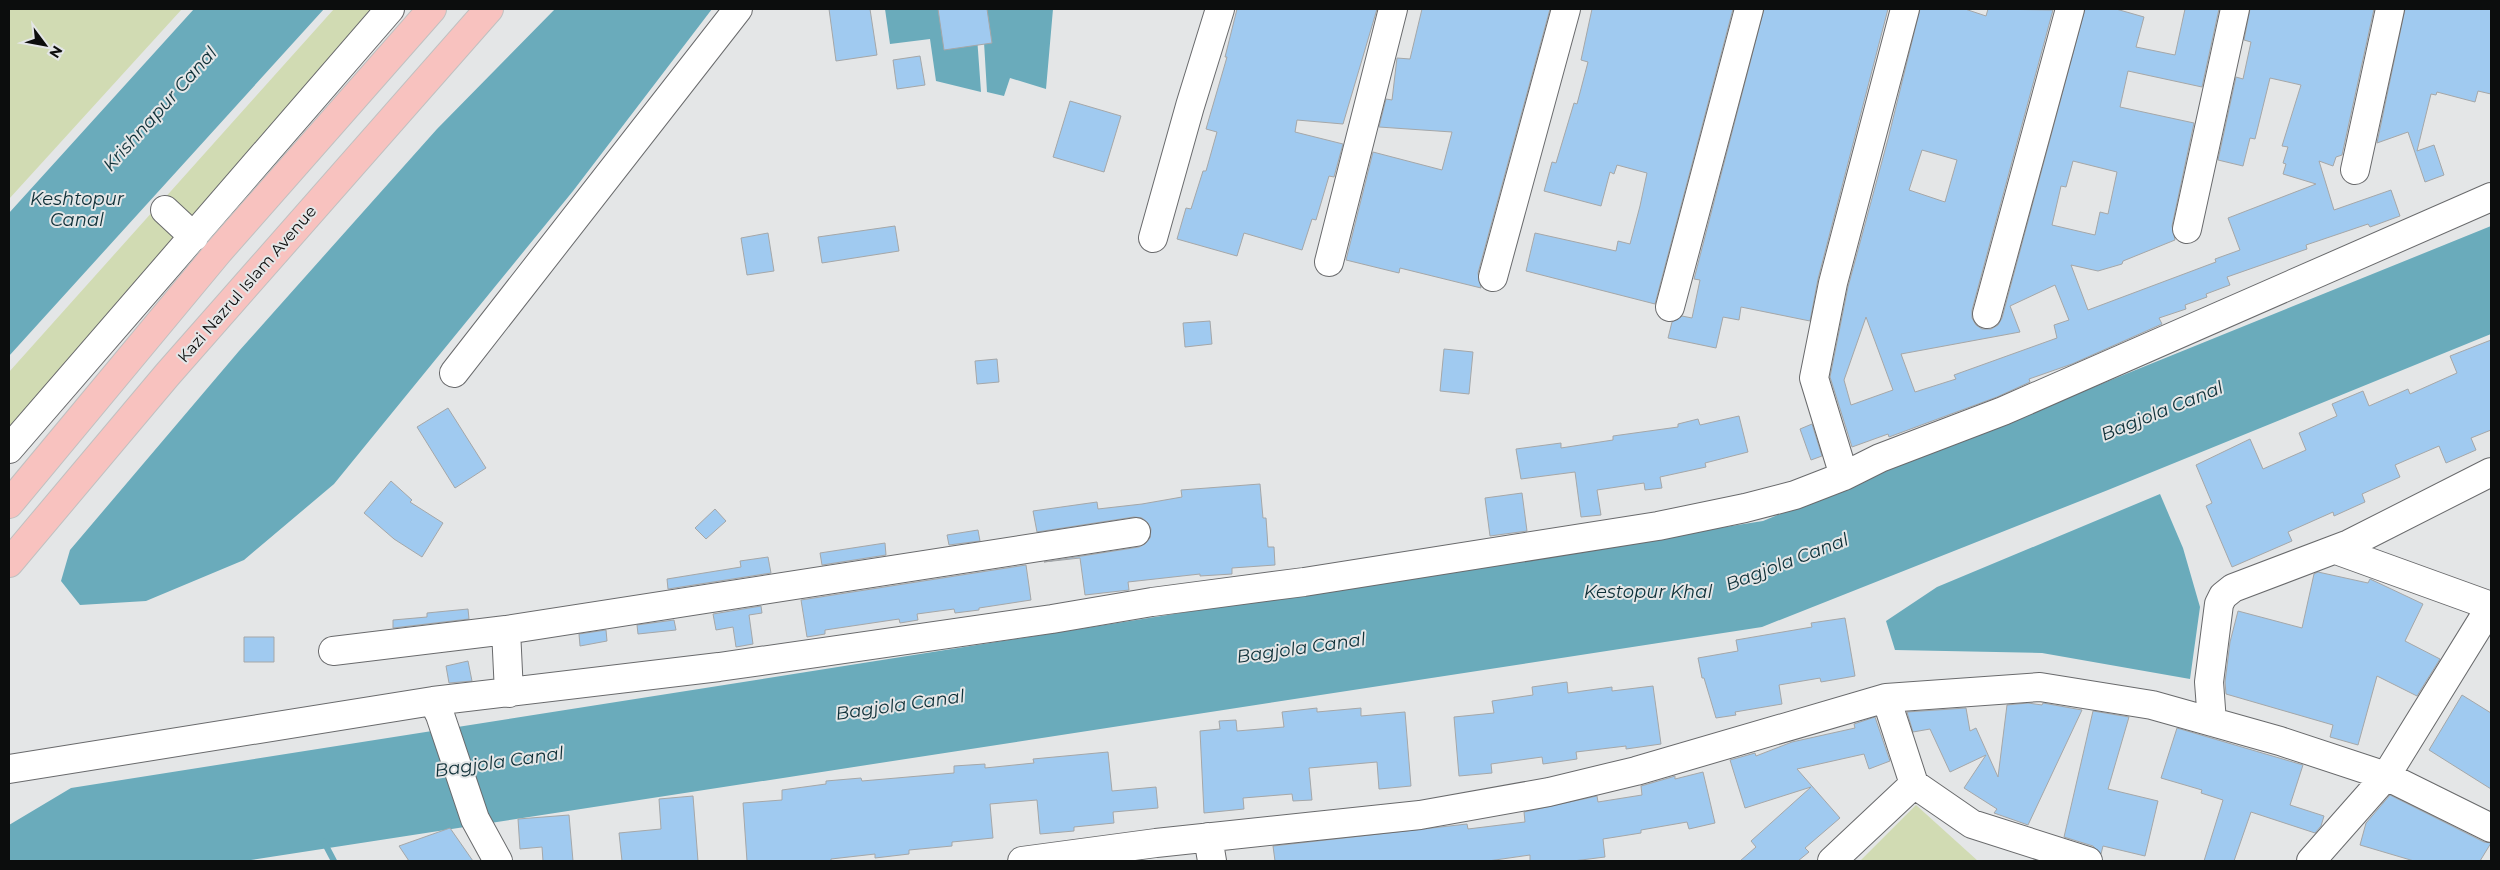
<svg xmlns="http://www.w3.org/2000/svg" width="2500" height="870" viewBox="0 0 2500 870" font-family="Montserrat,sans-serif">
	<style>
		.green { fill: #d1dbb3 }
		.water { fill: #6aabbb }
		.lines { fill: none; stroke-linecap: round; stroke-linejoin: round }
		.stream { stroke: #6aabbb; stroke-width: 6 }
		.building { fill: #a0caf0; stroke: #a5a7a8; fill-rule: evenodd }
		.minor-casing { stroke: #696a6c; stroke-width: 30 }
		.major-casing { stroke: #c0c0c0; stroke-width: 30 }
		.minor { stroke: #fff; stroke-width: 28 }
		.major { stroke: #f8c2bf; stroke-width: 28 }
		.labels { text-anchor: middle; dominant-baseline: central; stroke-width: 4; stroke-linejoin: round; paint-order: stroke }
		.street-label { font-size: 16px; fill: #0c0d0d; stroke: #e4e6e7 }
		.water-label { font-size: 18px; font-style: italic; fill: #0e2f37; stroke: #e4e6e7 }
	</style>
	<rect width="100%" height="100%" fill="#e4e6e7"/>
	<path class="green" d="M 11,9 L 182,9 L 9,199 L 9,11 Z
		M 334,9 L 397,9 L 9,454 L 9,372 Z
		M 1916,805 L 1978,861 L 1860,861 Z"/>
	<path class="water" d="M 194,9 L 324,9 L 9,356 L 9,213 Z
		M 555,9 L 712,9 L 573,191 L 334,484 L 244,560 L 146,601 L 80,605 L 61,581 L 70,550 L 239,351 L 437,129 Z
		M 885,9 L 975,9 L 981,92 L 936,81 L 930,39 L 890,44 Z
		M 982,9 L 1053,9 L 1046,89 L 1010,78 L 1004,96 L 987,92 Z
		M 2491,226 L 2491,334 L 2108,490 L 1762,627 L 244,861 L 9,861 L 9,825 L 71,788 L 1763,521 Z
		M 2160,494 L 2183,548 L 2200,607 L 2190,679 L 2042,653 L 1895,650 L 1886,621 L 1937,587 Z"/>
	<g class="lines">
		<path class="stream" d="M 324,842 L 334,861"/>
	</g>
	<path class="building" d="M 829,9 L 870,9 L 877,55 L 836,61 Z
		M 938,9 L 987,9 L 992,43 L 944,50 Z
		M 1237,9 L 1377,9 L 1343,124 L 1297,120 L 1295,132 L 1343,144 L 1334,177 L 1329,176 L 1316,220 L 1312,219 L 1302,250 L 1244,233 L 1237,256 L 1177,239 L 1186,208 L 1191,209 L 1203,171 L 1206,171 L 1217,132 L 1206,129 L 1227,57 L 1225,57 Z
		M 1422,9 L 1550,9 L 1478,273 L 1481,288 L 1400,268 L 1399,273 L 1346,260 L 1373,152 L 1442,170 L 1452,132 L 1379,127 L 1386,99 L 1392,100 L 1397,58 L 1410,59 Z
		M 1592,9 L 1733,9 L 1655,304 L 1526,271 L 1535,233 L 1616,251 L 1618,241 L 1630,244 L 1640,206 L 1647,173 L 1617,165 L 1614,174 L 1610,172 L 1601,206 L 1544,191 L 1552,162 L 1556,163 L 1574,103 L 1577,104 L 1588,62 L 1581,60 Z
		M 1764,9 L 1888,9 L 1818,279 L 1810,321 L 1741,307 L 1739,320 L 1723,317 L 1716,348 L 1668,338 L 1672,322 L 1682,316 L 1692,318 L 1700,280 L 1694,279 Z
		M 1920,9 L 1965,9 L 1986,16 L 1988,9 L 2053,10 L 1972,310 L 1972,318 L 1976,325 L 1982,329 L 1991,329 L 1998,325 L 2002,318 L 2085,9 L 2116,9 L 2144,17 L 2136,47 L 2175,55 L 2185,9 L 2219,9 L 2202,87 L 2128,71 L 2120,107 L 2194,123 L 2172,226 L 2175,240 L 2123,261 L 2122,264 L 2098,271 L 2071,265 L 2088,310 L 2216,262 L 2215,259 L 2240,250 L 2228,218 L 2316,184 L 2283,174 L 2286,164 L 2283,163 L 2288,147 L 2282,146 L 2301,85 L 2270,78 L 2255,139 L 2250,138 L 2243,166 L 2218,160 L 2236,77 L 2243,79 L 2251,42 L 2244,40 L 2250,9 L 2374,9 L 2342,155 L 2336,157 L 2333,166 L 2319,161 L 2334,210 L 2391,190 L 2400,216 L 2370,227 L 2368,224 L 2306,245 L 2307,249 L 2227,277 L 2230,285 L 2206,294 L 2207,297 L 2185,305 L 2186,309 L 2159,318 L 2162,324 L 2072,364 L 2029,379 L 2030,382 L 1997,397 L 1889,437 L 1888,434 L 1852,447 L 1830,377 L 1848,287 L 1888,139 ZM 1922,150 L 1957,160 L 1945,202 L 1909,190 ZM 2073,161 L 2117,172 L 2108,214 L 2100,212 L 2095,235 L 2052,225 L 2061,186 L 2066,187 ZM 2055,285 L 2069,320 L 2054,325 L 2057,338 L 1954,375 L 1956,379 L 1915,392 L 1901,354 L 2020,332 L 2010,306 ZM 1866,317 L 1893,390 L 1851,405 L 1844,380 Z
		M 2405,9 L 2491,9 L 2491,94 L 2478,91 L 2475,102 L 2437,92 L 2436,95 L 2431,94 L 2417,151 L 2434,145 L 2444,175 L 2425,182 L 2408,132 L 2377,143 Z
		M 920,56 L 925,85 L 897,89 L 893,60 Z
		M 1070,101 L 1121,116 L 1104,172 L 1053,157 Z
		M 895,226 L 899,251 L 822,263 L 818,237 Z
		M 768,233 L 774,271 L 747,275 L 741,238 Z
		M 1210,321 L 1212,344 L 1185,347 L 1183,323 Z
		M 2491,340 L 2491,430 L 2471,438 L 2476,450 L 2446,463 L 2439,446 L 2395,465 L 2400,477 L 2362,494 L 2365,502 L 2334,516 L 2333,512 L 2288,532 L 2292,541 L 2232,567 L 2206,506 L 2212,503 L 2196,465 L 2250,439 L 2263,469 L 2306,450 L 2299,433 L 2337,416 L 2332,404 L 2363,391 L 2369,406 L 2408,389 L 2410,394 L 2457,373 L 2450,356 Z
		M 1444,349 L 1473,352 L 1469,394 L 1440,391 Z
		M 997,359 L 999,382 L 977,384 L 975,361 Z
		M 448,408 L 486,468 L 455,488 L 417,427 Z
		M 1739,416 L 1748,452 L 1705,463 L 1706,467 L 1660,477 L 1662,488 L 1645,490 L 1644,483 L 1597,490 L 1601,515 L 1581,517 L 1575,472 L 1521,479 L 1516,449 L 1561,443 L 1561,448 L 1613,440 L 1613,436 L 1678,427 L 1678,424 L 1698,419 L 1700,425 Z
		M 1812,424 L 1822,456 L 1811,460 L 1800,429 Z
		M 391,481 L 412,500 L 410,502 L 443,523 L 422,557 L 394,539 L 364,513 Z
		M 1260,484 L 1263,518 L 1266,518 L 1268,547 L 1274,547 L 1275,565 L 1232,568 L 1232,574 L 1200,576 L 1200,574 L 1128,582 L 1129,590 L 1085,595 L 1080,558 L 1044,562 L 1139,547 L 1145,544 L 1150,538 L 1151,529 L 1148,523 L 1142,518 L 1134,517 L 1037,532 L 1033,511 L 1097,502 L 1098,509 L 1142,504 L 1182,497 L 1181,490 Z
		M 1522,493 L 1527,531 L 1490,536 L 1485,498 Z
		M 715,509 L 726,521 L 706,539 L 695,528 Z
		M 978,530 L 980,541 L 949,545 L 947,535 Z
		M 885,543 L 886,555 L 822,565 L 820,553 Z
		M 768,557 L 771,573 L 668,589 L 667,579 L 741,567 L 740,561 Z
		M 1026,565 L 1031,600 L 979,608 L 979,610 L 955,613 L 954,609 L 917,614 L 918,620 L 900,623 L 899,619 L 825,630 L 825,634 L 807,637 L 801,600 Z
		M 2318,572 L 2368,583 L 2370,579 L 2423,604 L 2405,641 L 2440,659 L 2417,696 L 2377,676 L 2358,745 L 2330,737 L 2333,725 L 2226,694 L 2225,682 L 2230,642 L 2238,611 L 2302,628 L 2314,574 Z
		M 761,606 L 762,613 L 749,615 L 753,644 L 736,647 L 733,627 L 716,630 L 713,614 Z
		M 468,609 L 469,619 L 393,628 L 393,620 L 427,617 L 427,613 Z
		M 1845,618 L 1855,676 L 1821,682 L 1820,678 L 1779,685 L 1782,704 L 1735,712 L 1736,715 L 1716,718 L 1704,678 L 1702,678 L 1698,658 L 1738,651 L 1736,640 L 1812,627 L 1811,623 Z
		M 674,620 L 676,630 L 638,634 L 637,625 Z
		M 606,630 L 607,641 L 580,646 L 579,634 Z
		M 244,637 L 274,637 L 274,662 L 244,662 Z
		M 468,661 L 472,681 L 449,683 L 446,666 Z
		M 1567,682 L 1568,693 L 1612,687 L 1612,691 L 1653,686 L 1661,744 L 1626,749 L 1626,746 L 1576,752 L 1577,759 L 1543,764 L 1542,757 L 1491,764 L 1492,773 L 1459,776 L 1454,717 L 1494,713 L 1492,701 L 1533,695 L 1532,687 Z
		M 2462,695 L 2491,713 L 2491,789 L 2429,750 Z
		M 2028,703 L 2042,705 L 2043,703 L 2082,710 L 2028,825 L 1994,813 L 1997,809 L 1964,788 L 1986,755 L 1950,772 L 1930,729 L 1913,732 L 1907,712 L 1966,708 L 1970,731 L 1976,728 L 1998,777 L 2007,705 Z
		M 1317,708 L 1317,712 L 1361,708 L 1361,716 L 1405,712 L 1411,786 L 1379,789 L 1377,762 L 1309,768 L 1312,800 L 1293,801 L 1292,794 L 1243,798 L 1244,809 L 1204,813 L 1200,731 L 1220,729 L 1219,721 L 1236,720 L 1237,731 L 1284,727 L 1282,712 Z
		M 2093,711 L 2129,717 L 2108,789 L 2158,801 L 2145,856 L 2103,846 L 2101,854 L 2093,846 L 2064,837 Z
		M 1875,717 L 1890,761 L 1869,769 L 1864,754 L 1797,769 L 1840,818 L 1805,848 L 1809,852 L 1798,861 L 1740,861 L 1756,847 L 1751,841 L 1811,787 L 1745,808 L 1730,760 L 1755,753 L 1756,756 L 1792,742 L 1855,728 L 1854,724 Z
		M 2177,728 L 2303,765 L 2290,805 L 2324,816 L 2321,826 L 2315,833 L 2251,812 L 2234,861 L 2204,861 L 2223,800 L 2201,793 L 2202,790 L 2161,778 Z
		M 1108,752 L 1112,791 L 1156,787 L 1158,808 L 1113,812 L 1114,823 L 1074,827 L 1074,831 L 1040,834 L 1037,800 L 990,804 L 993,838 L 952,842 L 952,846 L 909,850 L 909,854 L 875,858 L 875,854 L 831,859 L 831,861 L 747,861 L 743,803 L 782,800 L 782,790 L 826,784 L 826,781 L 861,778 L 862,781 L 954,773 L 954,766 L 985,764 L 985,768 L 1034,763 L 1033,759 Z
		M 1703,772 L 1715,823 L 1689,829 L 1687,822 L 1641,830 L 1641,833 L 1603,839 L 1605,857 L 1573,861 L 1530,861 L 1530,855 L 1488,861 L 1275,861 L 1273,846 L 1467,824 L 1468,829 L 1525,822 L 1524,812 L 1597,796 L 1598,802 L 1642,795 L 1641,786 L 1672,777 L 1675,776 L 1675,779 Z
		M 2390,795 L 2484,842 L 2491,843 L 2480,861 L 2414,861 L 2360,845 L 2366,823 Z
		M 693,796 L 698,861 L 622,861 L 619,833 L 661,829 L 659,799 Z
		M 569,815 L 573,861 L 543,861 L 542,847 L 520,849 L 518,819 Z
		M 450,828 L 473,861 L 409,861 L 399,846 Z"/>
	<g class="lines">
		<g class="minor-casing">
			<path id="minor" d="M 2355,170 L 2390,9
				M 165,210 L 194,237
				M 2187,229 L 2235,9
				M 1153,238 L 1190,106 L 1220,9
				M 1329,262 L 1393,9
				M 1493,277 L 1566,9
				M 1670,307 L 1749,9
				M 1987,314 L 2070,9
				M 454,373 L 738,9
				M 9,449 L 390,9
				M 1844,476 L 1814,378 L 1833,283 L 1905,9
				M 2336,550 L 2491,606
				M 506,630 L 509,693
				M 333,651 L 506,630 L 1136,532
				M 1886,698 L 1914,784 L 1972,824 L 2088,861
				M 433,701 L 440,715 L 475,819 L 498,861
				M 2212,722 L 2209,682 L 2219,604 L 2223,596 L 2233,588 L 2349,544 L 2491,472
				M 9,769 L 433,701 L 719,667 L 1052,619 L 1152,602 L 1304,582 L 1658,526 L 1745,508 L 1795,495 L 1844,476 L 1880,458 L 2003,411 L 2491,197
				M 1208,837 L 1212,861
				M 1022,861 L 1156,843 L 1420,815 L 1549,792 L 1636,771 L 1886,698 L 2040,687 L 2152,705 L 2280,741 L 2386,776 L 2491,828
				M 1832,861 L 1914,784
				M 2311,861 L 2386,776 L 2491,606"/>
		</g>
		<g class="major-casing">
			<path id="major" d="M 9,504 L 219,251 L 432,9
				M 9,563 L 167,375 L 489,9"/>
		</g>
		<use href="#minor" class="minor"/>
		<use href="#major" class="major"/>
	</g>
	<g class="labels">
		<g class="street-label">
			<text transform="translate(247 284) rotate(-49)">Kazi Nazrul Islam Avenue</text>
		</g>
		<g class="water-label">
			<text transform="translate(160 109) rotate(-48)">Krishnapur Canal</text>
			<text x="77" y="199">Keshtopur<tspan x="77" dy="21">Canal</tspan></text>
			<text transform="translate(2162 411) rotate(-22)">Bagjola Canal</text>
			<text transform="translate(1787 562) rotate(-21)">Bagjola Canal</text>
			<text x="1648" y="592">Kestopur Khal</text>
			<text transform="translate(1301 648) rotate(-8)">Bagjola Canal</text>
			<text transform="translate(900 705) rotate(-8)">Bagjola Canal</text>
			<text transform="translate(499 762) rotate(-8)">Bagjola Canal</text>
		</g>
	</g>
	<rect width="2500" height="870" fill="none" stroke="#0c0d0d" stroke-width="20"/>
	<g transform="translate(45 45) rotate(122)" stroke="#e4e6e7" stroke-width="4" paint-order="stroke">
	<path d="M0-4L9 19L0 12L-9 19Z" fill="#0c0d0d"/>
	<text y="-8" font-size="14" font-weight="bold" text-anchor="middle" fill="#0c0d0d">N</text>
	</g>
</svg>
